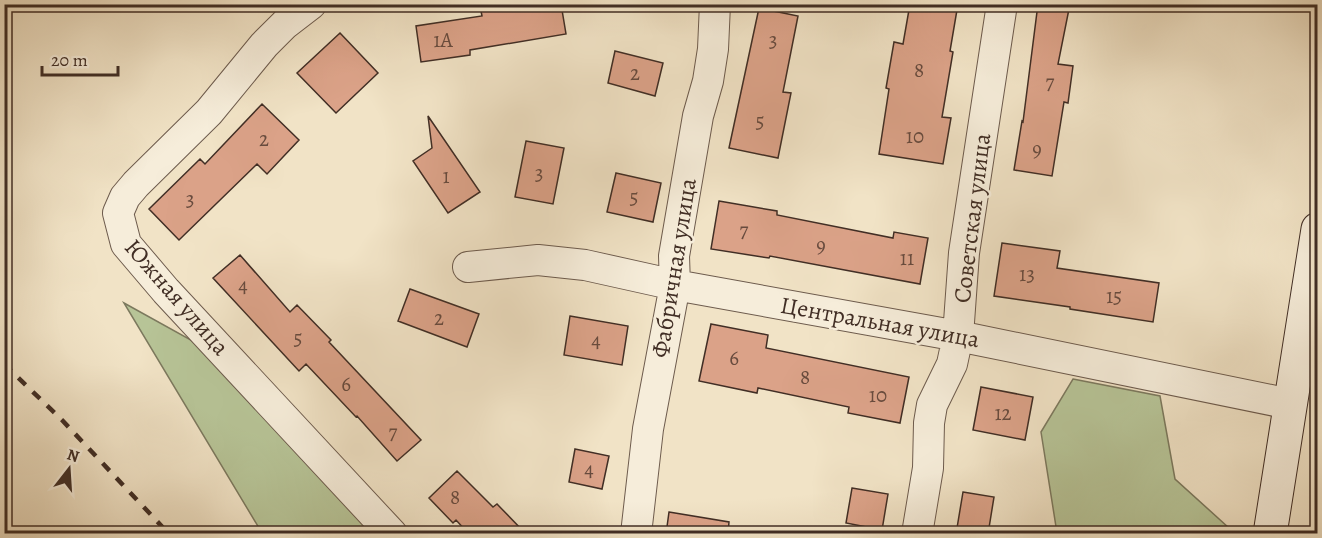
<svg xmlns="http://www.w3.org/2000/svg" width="1322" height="538" viewBox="0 0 1322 538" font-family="Alegreya,serif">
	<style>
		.green { fill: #b7c497; stroke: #7c795e; stroke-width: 1.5 }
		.building { fill: #dba288; stroke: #412e25; stroke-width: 1.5 }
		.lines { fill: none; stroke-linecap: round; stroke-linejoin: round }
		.street-casing { stroke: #6d5b4d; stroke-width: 32 }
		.secondary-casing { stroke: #412e25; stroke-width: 35 }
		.street { stroke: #f6edda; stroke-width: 30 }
		.secondary { stroke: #f6edda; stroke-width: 33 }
		.rail { stroke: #412e25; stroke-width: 4.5; stroke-dasharray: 10 10; stroke-linecap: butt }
		.labels { text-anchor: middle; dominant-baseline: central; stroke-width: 5; stroke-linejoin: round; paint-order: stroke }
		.number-label { font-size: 21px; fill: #684b3e }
		.street-label { font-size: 24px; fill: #412e25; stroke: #f6edda }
	</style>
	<rect width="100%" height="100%" fill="#f1e3c6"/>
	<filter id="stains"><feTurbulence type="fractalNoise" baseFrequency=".00333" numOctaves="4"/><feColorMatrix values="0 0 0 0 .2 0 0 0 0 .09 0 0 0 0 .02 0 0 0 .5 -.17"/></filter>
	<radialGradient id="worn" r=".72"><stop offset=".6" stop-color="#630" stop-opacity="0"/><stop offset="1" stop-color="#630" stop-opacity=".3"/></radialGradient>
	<path class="green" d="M 124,303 L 200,345 L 374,533 L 262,533 Z
		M 1073,379 L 1160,396 L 1175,479 L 1229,528 L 1228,533 L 1057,533 L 1041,432 Z"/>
	<path class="building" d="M 521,4 L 561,4 L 566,34 L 470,50 L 470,55 L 421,62 L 416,26 L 482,16 L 481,11 Z
		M 910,4 L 958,4 L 950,51 L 953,52 L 942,117 L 951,118 L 943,164 L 879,154 L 889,89 L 886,88 L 894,42 L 903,44 Z
		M 1038,4 L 1070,4 L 1058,64 L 1073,66 L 1068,103 L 1064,102 L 1052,176 L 1014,170 L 1022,121 L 1023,122 Z
		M 759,8 L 798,16 L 783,92 L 791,93 L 778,158 L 729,148 Z
		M 340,33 L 378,73 L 336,113 L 297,73 Z
		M 615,51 L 663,63 L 655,96 L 608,83 Z
		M 262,104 L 299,140 L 267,174 L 257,164 L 179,240 L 149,209 L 200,159 L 205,164 Z
		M 428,116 L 480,192 L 448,213 L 413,161 L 432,148 Z
		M 526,141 L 564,148 L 553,204 L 515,197 Z
		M 616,173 L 661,183 L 653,222 L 607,212 Z
		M 719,201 L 777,211 L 777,215 L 893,238 L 894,232 L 928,238 L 920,284 L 770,256 L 769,258 L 711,249 Z
		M 1002,243 L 1060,251 L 1057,268 L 1159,283 L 1153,322 L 1070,309 L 1070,307 L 994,296 Z
		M 240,255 L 290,312 L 297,305 L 331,340 L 329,342 L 421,440 L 397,461 L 357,416 L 356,417 L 306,364 L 299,371 L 213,278 Z
		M 410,289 L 479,314 L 467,347 L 398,321 Z
		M 570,316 L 628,326 L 622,365 L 564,355 Z
		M 711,324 L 768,335 L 766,348 L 909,377 L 900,423 L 848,413 L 849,407 L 758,388 L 757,393 L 699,381 Z
		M 981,387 L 1033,397 L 1025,440 L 973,430 Z
		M 575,449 L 609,456 L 602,489 L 569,482 Z
		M 457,471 L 493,507 L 497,504 L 526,534 L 469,534 L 456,520 L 453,523 L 429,498 Z
		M 852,488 L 888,494 L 882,530 L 846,523 Z
		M 963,492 L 994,497 L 988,534 L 956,534 Z
		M 669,512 L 729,522 L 728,534 L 666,534 Z"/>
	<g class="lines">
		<g class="street-casing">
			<path id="street" d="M 311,4 L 285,24 L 264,45 L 209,112 L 136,184 L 125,197 L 118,213 L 126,244 L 166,291 L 392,534
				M 468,267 L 538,260 L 585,265 L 675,285 L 958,336 L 1290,404
				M 636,534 L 648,429 L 675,285 L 674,256 L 698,116 L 708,81 L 713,49 L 715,4
				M 917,534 L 928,468 L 929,423 L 932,405 L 952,364 L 958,336 L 964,253 L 1002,4"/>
		</g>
		<g class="secondary-casing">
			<path id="secondary" d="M 1270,534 L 1318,229"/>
		</g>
		<use href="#street" class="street"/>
		<use href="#secondary" class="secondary"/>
		<path class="rail" d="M 4,364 L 62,420 L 169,534"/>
	</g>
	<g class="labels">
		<g class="number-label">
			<text x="443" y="40">1А</text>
			<text x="773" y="40">3</text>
			<text x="919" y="70">8</text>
			<text x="635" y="73">2</text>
			<text x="1050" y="82">7</text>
			<text x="760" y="121">5</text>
			<text x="915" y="136">10</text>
			<text x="264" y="139">2</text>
			<text x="1037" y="149">9</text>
			<text x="539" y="173">3</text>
			<text x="446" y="176">1</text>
			<text x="634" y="197">5</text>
			<text x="190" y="199">3</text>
			<text x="744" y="230">7</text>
			<text x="821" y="245">9</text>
			<text x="907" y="258">11</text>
			<text x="1027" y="274">13</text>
			<text x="243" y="285">4</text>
			<text x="1114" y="296">15</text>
			<text x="439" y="318">2</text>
			<text x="298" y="338">5</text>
			<text x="596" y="340">4</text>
			<text x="734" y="358">6</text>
			<text x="805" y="377">8</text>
			<text x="346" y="384">6</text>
			<text x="878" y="395">10</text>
			<text x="1003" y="413">12</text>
			<text x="393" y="432">7</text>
			<text x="589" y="469">4</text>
			<text x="455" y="497">8</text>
		</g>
		<g class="street-label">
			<text transform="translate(972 218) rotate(-83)">Советская улица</text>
			<text transform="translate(674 268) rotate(-81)">Фабричная улица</text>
			<text transform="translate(177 297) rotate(49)">Южная улица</text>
			<text transform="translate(880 322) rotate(10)">Центральная улица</text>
		</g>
	</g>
	<rect width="1322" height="538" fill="none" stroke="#f1e3c6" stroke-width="24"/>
	<rect x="6" y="6" width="1310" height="526" fill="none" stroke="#412e25" stroke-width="3"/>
	<rect x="12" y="12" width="1298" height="514" fill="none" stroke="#412e25" stroke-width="1.5"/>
	<g transform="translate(69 469) rotate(17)" stroke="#f6edda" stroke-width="4.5" paint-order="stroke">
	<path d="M0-4.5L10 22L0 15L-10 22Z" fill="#412e25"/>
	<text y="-9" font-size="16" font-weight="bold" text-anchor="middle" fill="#412e25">N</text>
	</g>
	<path d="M42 66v9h76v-9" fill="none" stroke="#412e25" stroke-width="3"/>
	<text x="51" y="66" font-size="18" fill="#412e25" stroke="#f6edda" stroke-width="4.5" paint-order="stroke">20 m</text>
	<rect width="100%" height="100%" filter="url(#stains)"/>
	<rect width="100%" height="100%" fill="url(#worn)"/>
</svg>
